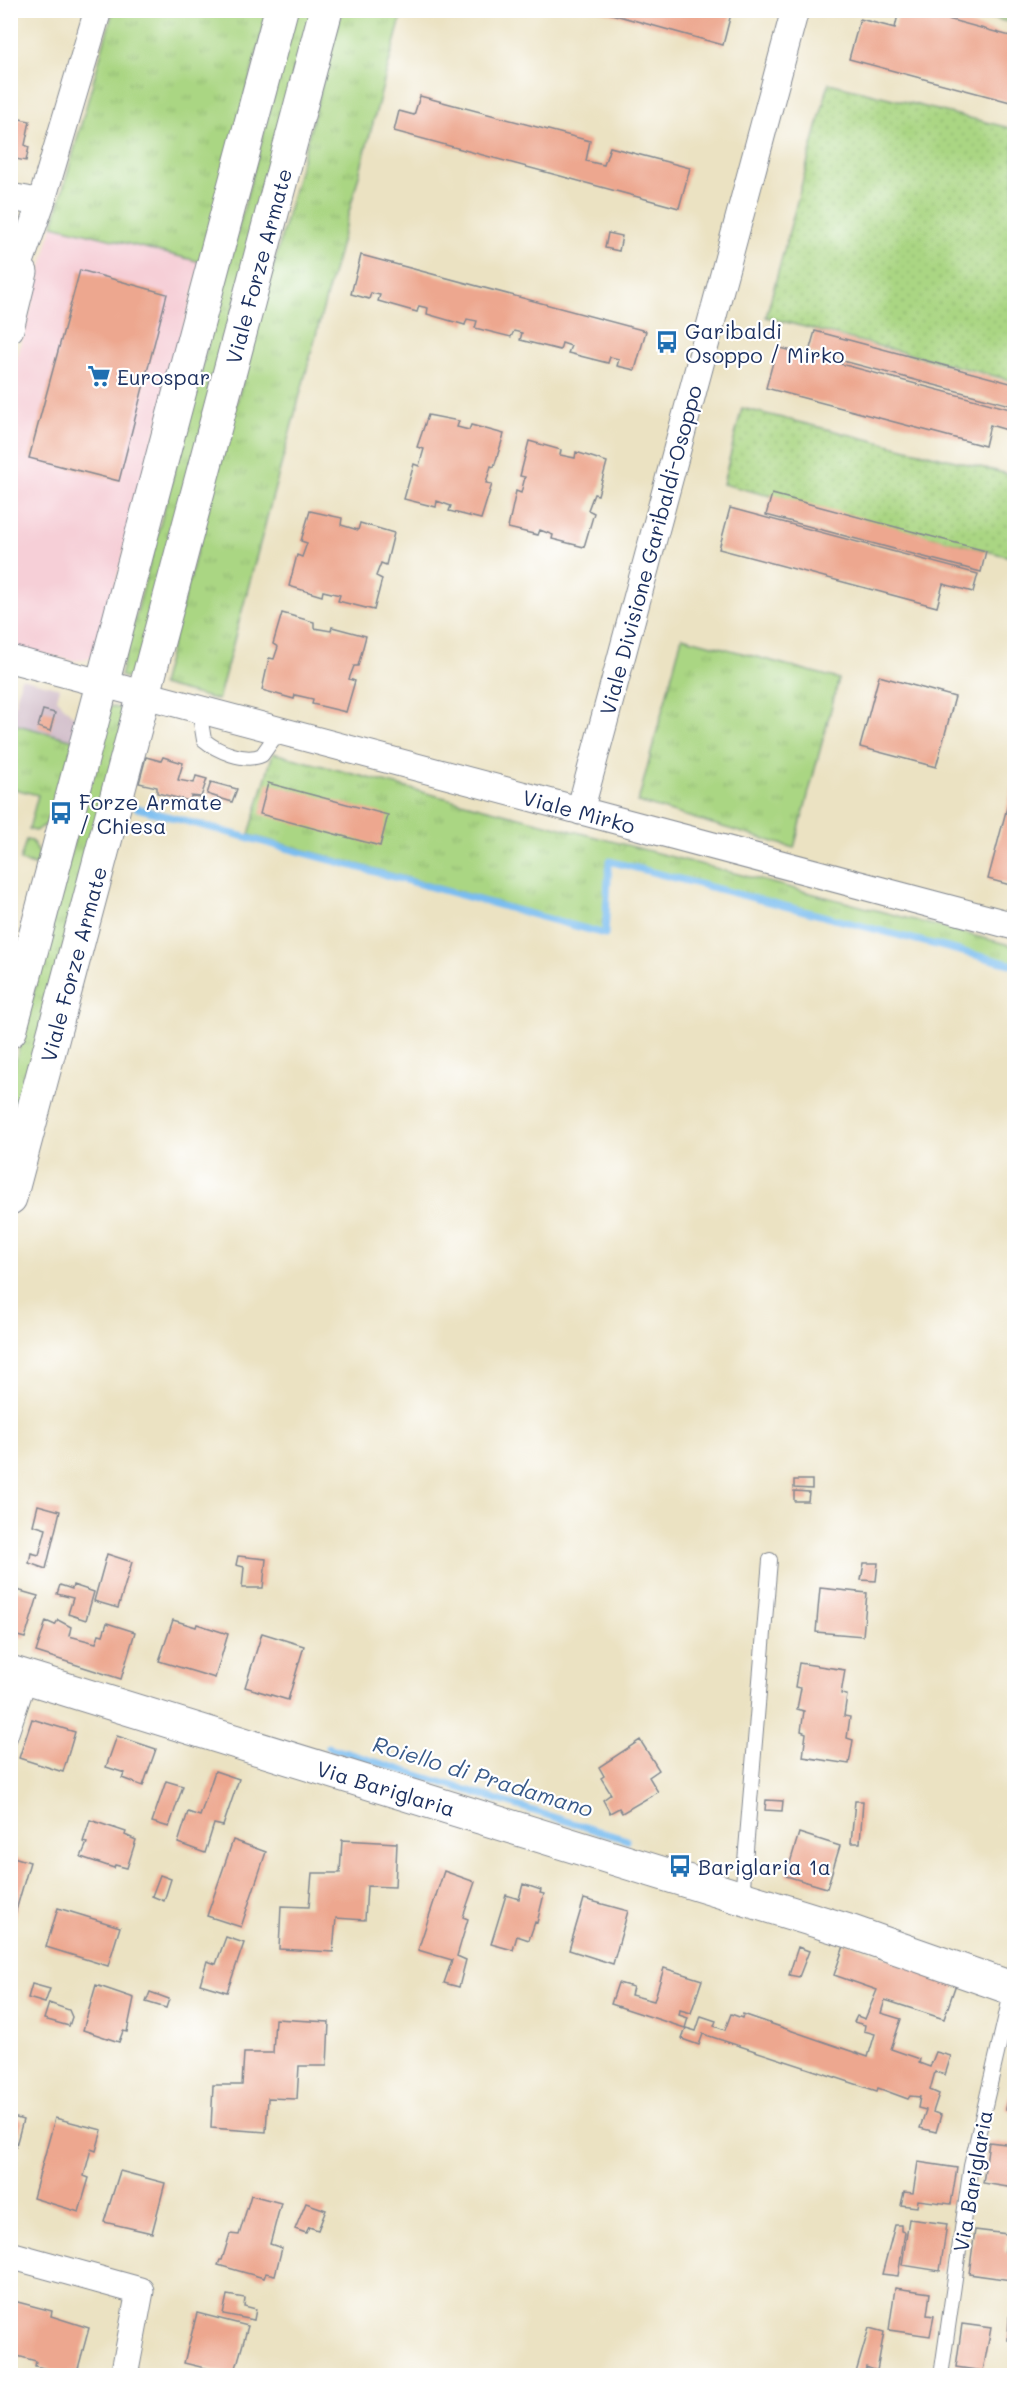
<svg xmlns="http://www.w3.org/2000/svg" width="1025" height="2386" viewBox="0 0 1025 2386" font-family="Mali,sans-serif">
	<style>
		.built { fill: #f6cfd7 }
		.industrial { fill: #d1bdc9 }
		.grass { fill: url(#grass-tufts); stroke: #628270; stroke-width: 1.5 }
		.park { fill: url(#park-dots); stroke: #628270; stroke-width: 1.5 }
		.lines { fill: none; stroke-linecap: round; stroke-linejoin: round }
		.stream { stroke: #7abdf0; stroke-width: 7 }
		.building { fill: #eda78f }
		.service-casing { stroke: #838890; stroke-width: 16 }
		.minor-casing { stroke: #838890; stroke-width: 29 }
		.tertiary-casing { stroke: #838890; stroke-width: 35 }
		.service { stroke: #fff; stroke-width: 14 }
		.minor { stroke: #fff; stroke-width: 27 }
		.tertiary { stroke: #fff; stroke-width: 33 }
		.labels { text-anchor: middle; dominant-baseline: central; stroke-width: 4.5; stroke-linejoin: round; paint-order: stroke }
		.street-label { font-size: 21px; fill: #1b2f5e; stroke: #fff }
		.poi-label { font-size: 21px; fill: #1b2f5e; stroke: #fff; text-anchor: start }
		.water-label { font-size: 22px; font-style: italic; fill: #385a8a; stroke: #fff }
	</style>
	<defs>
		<pattern id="grass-tufts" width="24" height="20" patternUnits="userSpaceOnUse" patternTransform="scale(1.5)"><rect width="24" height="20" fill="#aad683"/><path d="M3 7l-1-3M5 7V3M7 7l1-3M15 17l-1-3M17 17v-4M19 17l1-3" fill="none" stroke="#92b874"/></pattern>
		<pattern id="park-dots" width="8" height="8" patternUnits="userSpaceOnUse" patternTransform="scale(1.5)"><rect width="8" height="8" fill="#aad683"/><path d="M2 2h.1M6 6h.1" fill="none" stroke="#92b874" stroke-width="1.8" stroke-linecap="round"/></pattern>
	</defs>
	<rect width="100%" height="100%" fill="#fff"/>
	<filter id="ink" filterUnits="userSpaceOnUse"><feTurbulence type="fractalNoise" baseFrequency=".0167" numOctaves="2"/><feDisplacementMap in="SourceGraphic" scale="12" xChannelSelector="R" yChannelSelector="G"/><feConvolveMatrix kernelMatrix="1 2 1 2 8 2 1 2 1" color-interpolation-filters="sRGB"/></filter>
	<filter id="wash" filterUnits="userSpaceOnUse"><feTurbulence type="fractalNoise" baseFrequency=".008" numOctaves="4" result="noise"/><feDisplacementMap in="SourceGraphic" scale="24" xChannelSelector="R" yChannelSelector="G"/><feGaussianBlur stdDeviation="1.35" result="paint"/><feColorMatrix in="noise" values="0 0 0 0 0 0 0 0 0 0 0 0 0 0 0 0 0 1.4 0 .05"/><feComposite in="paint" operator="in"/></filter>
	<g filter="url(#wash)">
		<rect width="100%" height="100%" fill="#ebe2c2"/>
		<path class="built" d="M 53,225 L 201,262 L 97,653 L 91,658 L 76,661 L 11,648 L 11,381 Z"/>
		<path class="industrial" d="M 21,678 L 60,688 L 57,699 L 79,722 L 74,740 L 11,723 Z"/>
		<path class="grass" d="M 113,11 L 268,11 L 201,262 L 53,225 Z
			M 296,11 L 312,11 L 135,680 L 120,676 Z
			M 342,11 L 403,11 L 218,700 L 161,685 Z
			M 682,637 L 839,679 L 794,848 L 638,802 Z
			M 110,706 L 129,711 L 11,1155 L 11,1078 Z
			M 10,723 L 74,740 L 51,822 L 35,831 L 29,829 L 38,795 L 11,788 Z
			M 273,753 L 1014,946 L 1014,966 L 607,859 L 603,931 L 249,835 Z
			M 26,840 L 32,841 L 42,859 L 39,866 L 20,861 Z"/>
		<path class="park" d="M 958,11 L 1014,11 L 1014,23 Z
			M 829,83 L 1014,129 L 1014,381 L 766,317 Z
			M 742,408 L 1012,475 L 1014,468 L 1014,558 L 723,484 Z"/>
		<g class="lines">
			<path class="stream" d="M 137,808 L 605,934 L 609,861 L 1014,965
				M 328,1747 L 627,1840"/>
		</g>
		<g id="blocks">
			<path class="building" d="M 597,10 L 732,10 L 723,45 Z
				M 899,10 L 915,10 L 1014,37 L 1014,103 L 849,59 L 860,19 L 895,28 Z
				M 420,96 L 590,141 L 586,161 L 604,165 L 610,147 L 690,168 L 679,208 L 394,131 L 399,111 L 414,115 Z
				M 10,117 L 30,121 L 25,145 L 29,147 L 26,161 L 10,158 Z
				M 10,213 L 19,216 L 11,241 L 10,241 Z
				M 608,233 L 622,236 L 619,251 L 605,248 Z
				M 361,255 L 646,331 L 635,370 L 617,366 L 619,359 L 610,357 L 608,363 L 568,353 L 571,346 L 562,343 L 560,350 L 520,340 L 522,333 L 514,331 L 511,337 L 475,328 L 477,321 L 467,319 L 465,325 L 427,314 L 428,308 L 419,306 L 417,312 L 378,301 L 380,295 L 371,293 L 369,299 L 351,294 Z
				M 80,270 L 167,294 L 119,481 L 29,458 Z
				M 815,331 L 1014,384 L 1014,406 L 809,352 Z
				M 777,347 L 1014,410 L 1014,432 L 990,425 L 985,446 L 766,388 Z
				M 428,415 L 459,421 L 457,427 L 469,430 L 471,425 L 504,434 L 494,467 L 491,466 L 486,483 L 492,484 L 481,519 L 449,511 L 451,506 L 437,501 L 436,507 L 404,499 L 414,464 L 419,466 L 424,449 L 417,447 Z
				M 529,441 L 561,450 L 560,455 L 575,458 L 576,452 L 607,462 L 598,495 L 594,494 L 588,510 L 594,513 L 584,547 L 552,539 L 553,535 L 540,530 L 538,535 L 508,528 L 516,491 L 521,493 L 525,477 L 520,476 Z
				M 772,494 L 986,551 L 981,572 L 766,515 Z
				M 730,508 L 978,574 L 973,592 L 943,584 L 937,607 L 719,549 Z
				M 310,511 L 342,518 L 341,525 L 358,530 L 360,523 L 394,533 L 386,565 L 381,563 L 376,576 L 382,579 L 374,610 L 338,601 L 340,595 L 323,591 L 322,596 L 289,586 L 297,555 L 302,557 L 307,543 L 301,541 Z
				M 282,613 L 314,622 L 314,628 L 331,631 L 332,627 L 366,636 L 358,666 L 354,666 L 349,679 L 355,681 L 346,712 L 312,704 L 313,699 L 295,695 L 294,699 L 262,690 L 269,658 L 274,659 L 278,647 L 273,644 Z
				M 879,676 L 955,697 L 936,767 L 860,747 Z
				M 43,710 L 55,713 L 50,731 L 38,727 Z
				M 146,757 L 161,761 L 163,757 L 183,763 L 178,780 L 194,783 L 196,776 L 207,779 L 201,797 L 191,796 L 190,801 L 157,793 L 157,787 L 139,783 Z
				M 1014,781 L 1014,886 L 988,879 Z
				M 211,782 L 237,789 L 232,802 L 207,794 Z
				M 268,783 L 388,815 L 380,846 L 260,814 Z
				M 794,1480 L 812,1480 L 812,1489 L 794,1488 Z
				M 794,1491 L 809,1492 L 808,1501 L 794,1501 Z
				M 38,1505 L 60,1511 L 46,1569 L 29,1563 L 31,1553 L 39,1555 L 46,1529 L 33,1525 Z
				M 107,1554 L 132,1562 L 118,1608 L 94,1601 Z
				M 238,1556 L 266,1559 L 263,1588 L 242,1588 L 244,1567 L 236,1565 Z
				M 864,1563 L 878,1563 L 876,1581 L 861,1580 Z
				M 60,1585 L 72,1589 L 73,1585 L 94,1592 L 86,1620 L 68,1614 L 73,1598 L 57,1594 Z
				M 10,1588 L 38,1596 L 25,1638 L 10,1634 Z
				M 820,1588 L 867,1593 L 863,1636 L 816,1632 Z
				M 58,1620 L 71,1627 L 69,1636 L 96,1643 L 99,1634 L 103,1635 L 107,1623 L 135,1632 L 121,1679 L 36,1652 L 46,1621 L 55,1625 Z
				M 173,1620 L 196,1627 L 197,1624 L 228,1634 L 215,1678 L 159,1661 Z
				M 262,1633 L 304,1646 L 288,1700 L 245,1687 Z
				M 799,1663 L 845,1670 L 841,1694 L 847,1695 L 844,1716 L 850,1717 L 847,1738 L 853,1740 L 849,1764 L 803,1757 L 806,1733 L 801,1731 L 804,1711 L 797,1709 L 801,1688 L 795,1687 Z
				M 32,1719 L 75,1732 L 63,1772 L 19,1758 Z
				M 117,1736 L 156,1749 L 143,1786 L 122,1778 L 125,1773 L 106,1767 Z
				M 640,1740 L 659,1770 L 649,1777 L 658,1792 L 622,1813 L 619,1808 L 610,1813 L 603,1800 L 611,1794 L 601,1778 L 604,1776 L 599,1767 Z
				M 215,1771 L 239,1779 L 223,1826 L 214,1824 L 205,1853 L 178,1843 L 188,1812 L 200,1816 Z
				M 166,1781 L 183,1786 L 169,1827 L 152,1822 Z
				M 766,1800 L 783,1801 L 782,1811 L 765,1810 Z
				M 855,1801 L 863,1801 L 860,1843 L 851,1843 Z
				M 90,1820 L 126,1832 L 125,1835 L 136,1840 L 127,1868 L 115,1865 L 114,1868 L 81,1857 L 87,1843 L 83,1842 Z
				M 799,1833 L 840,1846 L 827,1888 L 786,1876 Z
				M 233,1840 L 266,1852 L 241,1927 L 207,1916 Z
				M 342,1840 L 397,1843 L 395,1887 L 367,1886 L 365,1920 L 336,1918 L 333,1952 L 279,1949 L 281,1906 L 309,1907 L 312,1873 L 340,1873 Z
				M 10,1856 L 30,1862 L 11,1928 L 10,1928 Z
				M 444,1871 L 475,1882 L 463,1917 L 468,1919 L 457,1956 L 466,1960 L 459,1987 L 444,1983 L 452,1960 L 418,1950 Z
				M 160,1875 L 171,1879 L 164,1901 L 152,1896 Z
				M 523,1884 L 541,1890 L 540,1893 L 544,1894 L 537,1923 L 535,1922 L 529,1940 L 517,1936 L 513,1950 L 491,1944 L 506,1895 L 519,1899 Z
				M 584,1899 L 628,1911 L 613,1964 L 569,1950 Z
				M 58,1908 L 120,1927 L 108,1966 L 46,1947 Z
				M 226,1937 L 244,1943 L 227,1992 L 200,1984 L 207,1961 L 216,1964 Z
				M 845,1943 L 957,1981 L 944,2019 L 885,2000 L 881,2013 L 901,2019 L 891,2049 L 920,2059 L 919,2063 L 930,2067 L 936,2052 L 951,2056 L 945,2075 L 935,2072 L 930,2090 L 939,2094 L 933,2112 L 941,2115 L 936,2132 L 920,2128 L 926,2110 L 918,2108 L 920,2097 L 910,2096 L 908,2099 L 878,2088 L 877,2091 L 703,2034 L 699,2045 L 682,2039 L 686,2028 L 696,2031 L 701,2016 L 716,2021 L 714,2026 L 725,2030 L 731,2014 L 742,2018 L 743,2014 L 868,2057 L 875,2034 L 864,2031 L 865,2025 L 854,2022 L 857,2016 L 865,2019 L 877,1990 L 834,1975 Z
				M 798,1947 L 809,1951 L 799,1977 L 789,1975 Z
				M 664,1968 L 702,1980 L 691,2013 L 680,2010 L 679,2015 L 688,2018 L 685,2028 L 611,2004 L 618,1983 L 633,1987 L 631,1995 L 654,2001 Z
				M 32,1984 L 50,1989 L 45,2003 L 28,1998 Z
				M 96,1985 L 134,1998 L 127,2032 L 123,2031 L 119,2042 L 83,2030 Z
				M 150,1992 L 169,1999 L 166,2008 L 146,2002 Z
				M 49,2003 L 69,2010 L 72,2017 L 69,2026 L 44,2019 Z
				M 275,2019 L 329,2022 L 327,2066 L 299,2066 L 297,2099 L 268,2098 L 266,2132 L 211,2128 L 213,2085 L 242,2085 L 244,2053 L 273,2053 Z
				M 1014,2071 L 1014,2112 L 1006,2109 Z
				M 10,2116 L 23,2120 L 11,2164 L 10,2164 Z
				M 55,2118 L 102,2130 L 96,2151 L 91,2149 L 84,2176 L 89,2178 L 79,2212 L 33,2198 Z
				M 989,2142 L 1014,2145 L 1014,2188 L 983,2183 Z
				M 918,2162 L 957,2168 L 951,2204 L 918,2200 L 917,2207 L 901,2205 L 904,2192 L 913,2193 Z
				M 120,2171 L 165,2183 L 152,2233 L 104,2222 Z
				M 251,2195 L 281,2203 L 270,2244 L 282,2248 L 275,2275 L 266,2273 L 264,2278 L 218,2265 L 220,2260 L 222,2260 L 230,2234 L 239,2235 Z
				M 306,2203 L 326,2210 L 318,2230 L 309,2227 L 306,2233 L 295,2229 Z
				M 909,2219 L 947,2224 L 940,2271 L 902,2265 Z
				M 895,2225 L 901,2225 L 901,2231 L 905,2232 L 898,2276 L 882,2274 Z
				M 975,2230 L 1007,2234 L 1005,2252 L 1014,2254 L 1011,2280 L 969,2274 Z
				M 895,2288 L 930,2293 L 927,2315 L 934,2316 L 930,2336 L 889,2330 Z
				M 227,2295 L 245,2298 L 244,2306 L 256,2309 L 254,2320 L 223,2314 Z
				M 10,2300 L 52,2311 L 51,2316 L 89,2328 L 76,2376 L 35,2366 L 36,2361 L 10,2354 Z
				M 197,2313 L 248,2326 L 234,2375 L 184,2363 Z
				M 1009,2317 L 1014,2318 L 1014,2341 L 1008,2340 Z
				M 962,2324 L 991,2328 L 983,2371 L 956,2367 Z
				M 869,2328 L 884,2332 L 877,2371 L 866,2367 L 864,2376 L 855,2376 Z"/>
		</g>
	</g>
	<g filter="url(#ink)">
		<use href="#blocks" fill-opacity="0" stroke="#838890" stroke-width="1.5"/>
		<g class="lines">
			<g class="service-casing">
				<path id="service" d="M 199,710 L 204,740 C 217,751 245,763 262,755 L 279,731
					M 10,1738 L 30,1678
					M 742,1898 L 770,1560
					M 941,2376 L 971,2166 L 1012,1989"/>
			</g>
			<g class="minor-casing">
				<path id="minor" d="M 10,197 L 27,200
					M 10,290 L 41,203 L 98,10
					M 10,329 L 24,272
					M 10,659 L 1014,926
					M 580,811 L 795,10
					M 10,2255 L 140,2291 L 124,2376"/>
			</g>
			<g class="tertiary-casing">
				<path id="tertiary" d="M 10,1031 L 281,10
					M 10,1198 L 326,10
					M 10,1672 L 852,1932 L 1014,1989"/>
			</g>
			<use href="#service" class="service"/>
			<use href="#minor" class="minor"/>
			<use href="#tertiary" class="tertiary"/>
		</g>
	</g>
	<defs>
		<g id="bus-bare" transform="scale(1.8)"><path d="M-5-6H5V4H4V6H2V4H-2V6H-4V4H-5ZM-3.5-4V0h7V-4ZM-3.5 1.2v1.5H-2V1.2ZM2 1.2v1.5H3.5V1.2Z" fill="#1f6fb2" stroke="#fff" stroke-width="2.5" paint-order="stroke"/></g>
		<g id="supermarket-bare" transform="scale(1.8)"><path d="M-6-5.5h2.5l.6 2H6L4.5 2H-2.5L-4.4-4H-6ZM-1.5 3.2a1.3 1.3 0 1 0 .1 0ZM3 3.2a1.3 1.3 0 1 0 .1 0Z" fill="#1f6fb2" stroke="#fff" stroke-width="2.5" paint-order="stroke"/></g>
	</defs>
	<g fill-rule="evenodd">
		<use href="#bus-bare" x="667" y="342"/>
		<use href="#supermarket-bare" x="99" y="376"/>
		<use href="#bus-bare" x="61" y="813"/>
		<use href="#bus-bare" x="680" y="1866"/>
	</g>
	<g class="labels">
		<g class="street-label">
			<text transform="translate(258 266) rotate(-75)">Viale Forze Armate</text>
			<text transform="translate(650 550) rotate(-75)">Viale Divisione Garibaldi-Osoppo</text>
			<text transform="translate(579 811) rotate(15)">Viale Mirko</text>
			<text transform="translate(73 964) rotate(-75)">Viale Forze Armate</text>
			<text transform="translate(386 1788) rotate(17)">Via Bariglaria</text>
			<text transform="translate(972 2181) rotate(-80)">Via Bariglaria</text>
		</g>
		<g class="poi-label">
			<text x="685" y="330">Garibaldi<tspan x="685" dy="24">Osoppo / Mirko</tspan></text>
			<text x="117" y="376">Eurospar</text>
			<text x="79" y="801">Forze Armate<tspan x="79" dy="24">/ Chiesa</tspan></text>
			<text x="698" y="1866">Bariglaria 1a</text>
		</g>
		<g class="water-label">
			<text transform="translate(483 1776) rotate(17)">Roiello di Pradamano</text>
		</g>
	</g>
	<rect width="1025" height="2386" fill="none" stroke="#fff" stroke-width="36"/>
</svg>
